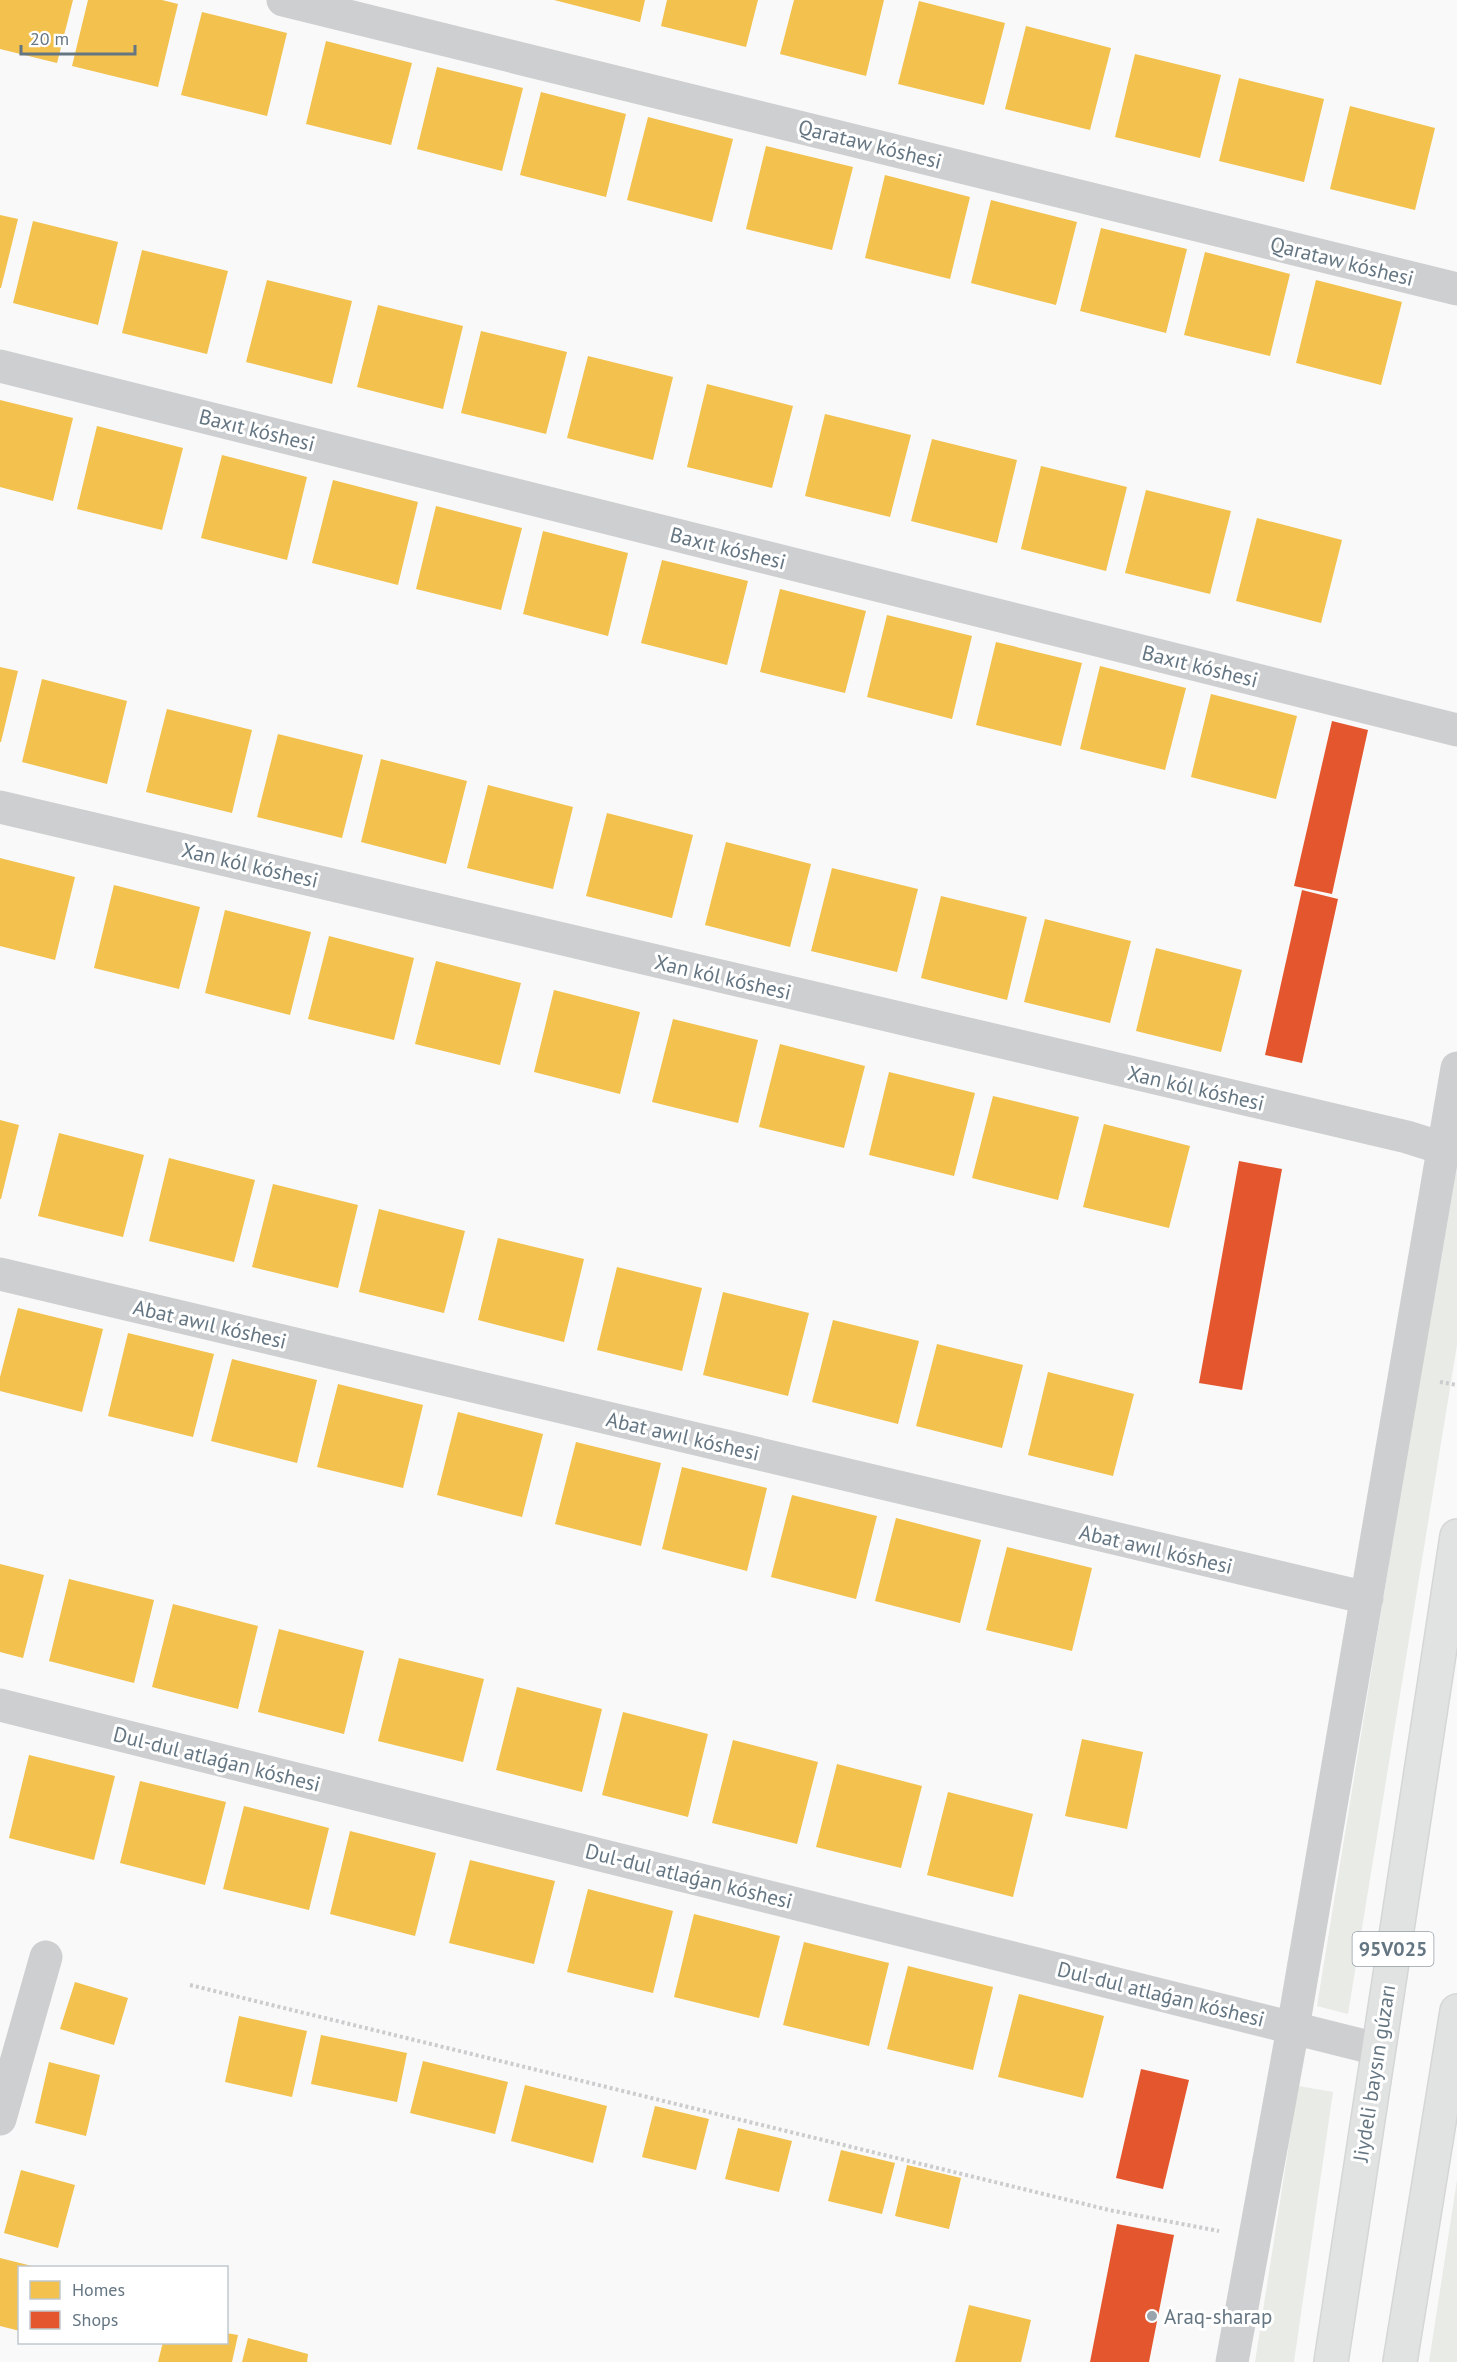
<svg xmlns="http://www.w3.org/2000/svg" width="1457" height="2362" viewBox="0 0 1457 2362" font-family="'PT Sans',sans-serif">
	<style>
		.green { fill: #e8ebe6 }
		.homes { fill: #f2c14e }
		.shops { fill: #e4572e }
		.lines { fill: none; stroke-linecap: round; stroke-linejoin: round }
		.major-casing { stroke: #d5d6d7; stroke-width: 36 }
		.path { stroke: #cbcccd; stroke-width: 4; stroke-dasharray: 3 3; stroke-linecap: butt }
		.minor { stroke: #cecfd0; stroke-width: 33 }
		.major { stroke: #e1e2e2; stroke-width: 33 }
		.poi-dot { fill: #99a4ac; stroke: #fff; stroke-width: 2 }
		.labels { text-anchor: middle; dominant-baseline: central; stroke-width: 6; stroke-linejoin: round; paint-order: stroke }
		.shield { fill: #fff; stroke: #939fa8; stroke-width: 1.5 }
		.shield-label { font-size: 20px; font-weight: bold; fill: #657683 }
		.street-label { font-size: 21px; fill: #657683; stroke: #fff }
		.poi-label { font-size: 21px; fill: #657683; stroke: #fff; text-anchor: start }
	</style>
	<rect width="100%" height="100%" fill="#f9f9f9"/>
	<path class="green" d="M 1457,1143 L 1457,1345 L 1348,2014 L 1317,2006 Z
		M 1298,2086 L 1333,2092 L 1294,2362 L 1255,2362 Z
		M 1457,2180 L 1457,2362 L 1429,2362 Z"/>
	<path class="homes" d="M 0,0 L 73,0 L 57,63 L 0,49 Z
		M 88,0 L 162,0 L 178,4 L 158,87 L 72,66 Z
		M 554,0 L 645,0 L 640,22 Z
		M 667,0 L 758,0 L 746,47 L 661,26 Z
		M 794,0 L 884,0 L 866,76 L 780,54 Z
		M 919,1 L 1005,23 L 984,105 L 898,84 Z
		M 202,12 L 287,33 L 267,116 L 181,95 Z
		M 1026,26 L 1111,48 L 1090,130 L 1005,109 Z
		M 326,41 L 412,63 L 391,145 L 306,124 Z
		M 1135,54 L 1221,75 L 1200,158 L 1115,137 Z
		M 437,67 L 523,88 L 502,171 L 417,149 Z
		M 1239,78 L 1324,99 L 1304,182 L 1219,161 Z
		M 541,92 L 626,114 L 606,197 L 520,175 Z
		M 1350,106 L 1435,128 L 1415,210 L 1330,189 Z
		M 648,117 L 733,139 L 712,222 L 627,200 Z
		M 766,146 L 853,167 L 832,250 L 746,229 Z
		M 885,175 L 970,197 L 950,279 L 865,258 Z
		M 991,200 L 1077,222 L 1056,305 L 971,283 Z
		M 0,215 L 18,219 L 1,288 L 0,288 Z
		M 33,221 L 118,242 L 98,325 L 13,303 Z
		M 1101,228 L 1187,249 L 1166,333 L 1080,311 Z
		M 142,250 L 228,271 L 207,354 L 122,333 Z
		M 1205,252 L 1290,274 L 1270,356 L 1184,335 Z
		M 267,280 L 352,301 L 332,384 L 246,362 Z
		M 1316,280 L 1402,302 L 1381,385 L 1296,363 Z
		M 378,305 L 463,326 L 443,409 L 357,387 Z
		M 481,331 L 567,352 L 546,434 L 461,413 Z
		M 588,356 L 673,377 L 653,460 L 567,438 Z
		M 707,384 L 793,406 L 772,488 L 687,467 Z
		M 0,400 L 73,418 L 53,501 L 0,487 Z
		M 825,414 L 911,435 L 890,517 L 805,496 Z
		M 97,426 L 183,448 L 162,530 L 77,509 Z
		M 932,439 L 1017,460 L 997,543 L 911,521 Z
		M 222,455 L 307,477 L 287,560 L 201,538 Z
		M 1041,466 L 1127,487 L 1106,571 L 1021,549 Z
		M 333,480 L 418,502 L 398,585 L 312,563 Z
		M 1146,490 L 1231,511 L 1210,594 L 1125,573 Z
		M 436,506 L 522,528 L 501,610 L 416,589 Z
		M 1257,518 L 1342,540 L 1321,623 L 1236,601 Z
		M 543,531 L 628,553 L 608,636 L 523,614 Z
		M 662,560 L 748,581 L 727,665 L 641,643 Z
		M 780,589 L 866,611 L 845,693 L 760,672 Z
		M 887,615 L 972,636 L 952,719 L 867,697 Z
		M 996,642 L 1082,663 L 1061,746 L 976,725 Z
		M 1100,666 L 1186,688 L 1165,770 L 1080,749 Z
		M 0,667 L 18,671 L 1,742 L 0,742 Z
		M 42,679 L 127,701 L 107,784 L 22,762 Z
		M 1211,694 L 1297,716 L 1276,799 L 1191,777 Z
		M 167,709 L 252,730 L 232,813 L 146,792 Z
		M 278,734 L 363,755 L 342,838 L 257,817 Z
		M 381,759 L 467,781 L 446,864 L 361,842 Z
		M 488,785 L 573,807 L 553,889 L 467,868 Z
		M 607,813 L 693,835 L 672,918 L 586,896 Z
		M 726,842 L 811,864 L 790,947 L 705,925 Z
		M 0,858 L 75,877 L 55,960 L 0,946 Z
		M 832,868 L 918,889 L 897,972 L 811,951 Z
		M 114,885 L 200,907 L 179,989 L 94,968 Z
		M 941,896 L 1027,917 L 1007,1000 L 921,978 Z
		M 225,910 L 311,932 L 290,1015 L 205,993 Z
		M 1045,919 L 1131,941 L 1110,1023 L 1024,1002 Z
		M 329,936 L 414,958 L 394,1040 L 308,1019 Z
		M 1156,948 L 1242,970 L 1221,1052 L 1136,1031 Z
		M 436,961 L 521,983 L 500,1065 L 415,1044 Z
		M 554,990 L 640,1012 L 620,1094 L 534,1072 Z
		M 673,1019 L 758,1040 L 738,1123 L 652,1102 Z
		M 780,1044 L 865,1066 L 844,1148 L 759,1127 Z
		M 889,1072 L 975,1093 L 954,1176 L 869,1155 Z
		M 993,1096 L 1079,1117 L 1058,1200 L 972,1178 Z
		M 0,1120 L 19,1125 L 1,1199 L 0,1199 Z
		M 1104,1124 L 1190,1146 L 1169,1228 L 1083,1207 Z
		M 59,1133 L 144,1155 L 123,1237 L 38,1216 Z
		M 169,1158 L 255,1180 L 234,1262 L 149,1241 Z
		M 273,1184 L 358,1205 L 338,1288 L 252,1267 Z
		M 379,1209 L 465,1231 L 444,1313 L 359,1292 Z
		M 498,1238 L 584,1259 L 564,1342 L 478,1320 Z
		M 617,1267 L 702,1288 L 682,1371 L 597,1350 Z
		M 723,1292 L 809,1313 L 788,1396 L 703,1375 Z
		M 18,1308 L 103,1329 L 82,1412 L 0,1391 L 0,1377 Z
		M 833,1320 L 919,1341 L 898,1424 L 812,1402 Z
		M 128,1333 L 214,1354 L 193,1437 L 108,1416 Z
		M 937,1344 L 1023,1365 L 1002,1448 L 916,1426 Z
		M 232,1359 L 317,1380 L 297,1463 L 211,1441 Z
		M 1048,1372 L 1134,1394 L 1113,1476 L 1028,1455 Z
		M 338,1384 L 423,1405 L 403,1488 L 317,1467 Z
		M 458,1412 L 543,1434 L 522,1517 L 437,1495 Z
		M 576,1442 L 661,1463 L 641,1546 L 555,1524 Z
		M 682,1467 L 767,1488 L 747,1571 L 662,1549 Z
		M 792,1495 L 877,1516 L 856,1599 L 771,1577 Z
		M 896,1518 L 981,1540 L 960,1623 L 875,1601 Z
		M 1007,1547 L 1092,1568 L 1072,1651 L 986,1630 Z
		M 0,1564 L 44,1575 L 23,1658 L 0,1652 Z
		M 69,1579 L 154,1600 L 134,1683 L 49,1661 Z
		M 173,1604 L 258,1626 L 238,1709 L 152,1687 Z
		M 279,1629 L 364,1651 L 344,1734 L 258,1712 Z
		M 399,1658 L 484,1679 L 463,1762 L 378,1741 Z
		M 517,1687 L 602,1709 L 582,1792 L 496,1770 Z
		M 623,1712 L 708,1734 L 688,1817 L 602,1795 Z
		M 1082,1739 L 1143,1752 L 1127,1829 L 1065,1816 Z
		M 733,1740 L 818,1762 L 797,1844 L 712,1823 Z
		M 29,1755 L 115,1776 L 94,1860 L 9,1838 Z
		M 837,1764 L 922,1786 L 901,1868 L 816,1847 Z
		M 140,1781 L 226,1802 L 205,1885 L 120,1863 Z
		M 948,1792 L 1033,1814 L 1013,1897 L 927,1875 Z
		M 244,1806 L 329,1828 L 309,1910 L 223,1889 Z
		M 350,1831 L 436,1853 L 415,1936 L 330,1914 Z
		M 470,1860 L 555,1881 L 534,1964 L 449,1943 Z
		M 588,1889 L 673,1911 L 653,1993 L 567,1972 Z
		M 694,1914 L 780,1936 L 759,2018 L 674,1997 Z
		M 804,1942 L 889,1963 L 869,2046 L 783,2025 Z
		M 908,1966 L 993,1987 L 973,2070 L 887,2049 Z
		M 75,1982 L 128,1998 L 114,2045 L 60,2029 Z
		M 1019,1994 L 1104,2016 L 1083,2098 L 998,2077 Z
		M 239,2016 L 307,2031 L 292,2097 L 225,2082 Z
		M 321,2035 L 407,2053 L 397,2102 L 311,2084 Z
		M 423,2061 L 508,2082 L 495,2134 L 410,2113 Z
		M 49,2062 L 100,2075 L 86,2136 L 35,2123 Z
		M 525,2085 L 607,2106 L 593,2163 L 511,2141 Z
		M 655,2106 L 709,2119 L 696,2170 L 642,2157 Z
		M 738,2128 L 792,2141 L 779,2192 L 725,2179 Z
		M 841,2150 L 895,2163 L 882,2214 L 828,2201 Z
		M 907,2165 L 961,2178 L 949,2229 L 895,2216 Z
		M 21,2170 L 75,2185 L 58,2248 L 4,2233 Z
		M 0,2258 L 36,2267 L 20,2268 L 20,2331 L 0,2326 Z
		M 969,2305 L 1031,2320 L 1021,2362 L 955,2362 Z
		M 226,2333 L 238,2335 L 232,2362 L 158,2362 L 163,2342 L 226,2342 Z
		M 248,2338 L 308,2354 L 307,2362 L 242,2362 Z"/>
	<path class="shops" d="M 1332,721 L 1368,730 L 1332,894 L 1294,886 Z
		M 1302,890 L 1338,899 L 1302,1063 L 1265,1055 Z
		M 1239,1161 L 1282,1169 L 1242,1390 L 1199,1383 Z
		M 1141,2069 L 1189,2080 L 1163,2189 L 1116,2178 Z
		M 1117,2224 L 1174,2235 L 1149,2362 L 1090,2362 Z"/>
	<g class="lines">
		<g class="major-casing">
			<path id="major" d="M 1331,2362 L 1457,1536
				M 1400,2362 L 1457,2011"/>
		</g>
		<path class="path" d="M 1440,1382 L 1457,1385
			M 190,1985 L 1109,2210 L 1219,2231"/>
		<path class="minor" d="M 283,0 L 1457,289
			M 0,366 L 1457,730
			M 0,807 L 1407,1137 L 1445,1149
			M 0,1274 L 1367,1598
			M 0,1705 L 1377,2049
			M 0,2119 L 46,1957
			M 1232,2362 L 1293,2028 L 1457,1068"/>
		<use href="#major" class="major"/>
	</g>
	<circle class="poi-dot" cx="1152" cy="2316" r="6"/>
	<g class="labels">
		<rect class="shield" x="1352.5" y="1932" width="81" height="34" rx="4.5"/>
		<g class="shield-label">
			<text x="1393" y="1949">95V025</text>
		</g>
		<g class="street-label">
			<text transform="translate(870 144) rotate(14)">Qarataw kóshesi</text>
			<text transform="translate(1342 261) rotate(14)">Qarataw kóshesi</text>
			<text transform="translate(257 430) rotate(14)">Baxıt kóshesi</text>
			<text transform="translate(728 548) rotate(14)">Baxıt kóshesi</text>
			<text transform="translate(1200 666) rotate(14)">Baxıt kóshesi</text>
			<text transform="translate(250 865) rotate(13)">Xan kól kóshesi</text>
			<text transform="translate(723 977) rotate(13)">Xan kól kóshesi</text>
			<text transform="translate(1196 1088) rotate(13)">Xan kól kóshesi</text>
			<text transform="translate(210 1324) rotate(13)">Abat awıl kóshesi</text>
			<text transform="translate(683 1436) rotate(13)">Abat awıl kóshesi</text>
			<text transform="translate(1156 1549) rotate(13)">Abat awıl kóshesi</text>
			<text transform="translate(217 1759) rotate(14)">Dul-dul atlaǵan kóshesi</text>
			<text transform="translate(689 1876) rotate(14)">Dul-dul atlaǵan kóshesi</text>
			<text transform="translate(1161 1994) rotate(14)">Dul-dul atlaǵan kóshesi</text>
			<text transform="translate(1374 2073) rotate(-81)">Jiydeli baysın gúzarı</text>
		</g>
		<g class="poi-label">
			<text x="1164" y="2316">Araq-sharap</text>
		</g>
	</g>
	<rect x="18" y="2266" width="210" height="78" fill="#ffffff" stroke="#c1c8cd" stroke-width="1.5"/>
	<rect x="30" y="2281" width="30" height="18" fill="#f2c14e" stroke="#c1c8cd" stroke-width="1.5"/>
	<text x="72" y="2296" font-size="18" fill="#657683">Homes</text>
	<rect x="30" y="2311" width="30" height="18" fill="#e4572e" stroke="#c1c8cd" stroke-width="1.5"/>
	<text x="72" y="2326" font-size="18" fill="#657683">Shops</text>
	<path d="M21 45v9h114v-9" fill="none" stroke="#657683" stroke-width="3"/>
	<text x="30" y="45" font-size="18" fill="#657683" stroke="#ffffff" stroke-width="4.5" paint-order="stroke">20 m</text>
</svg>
